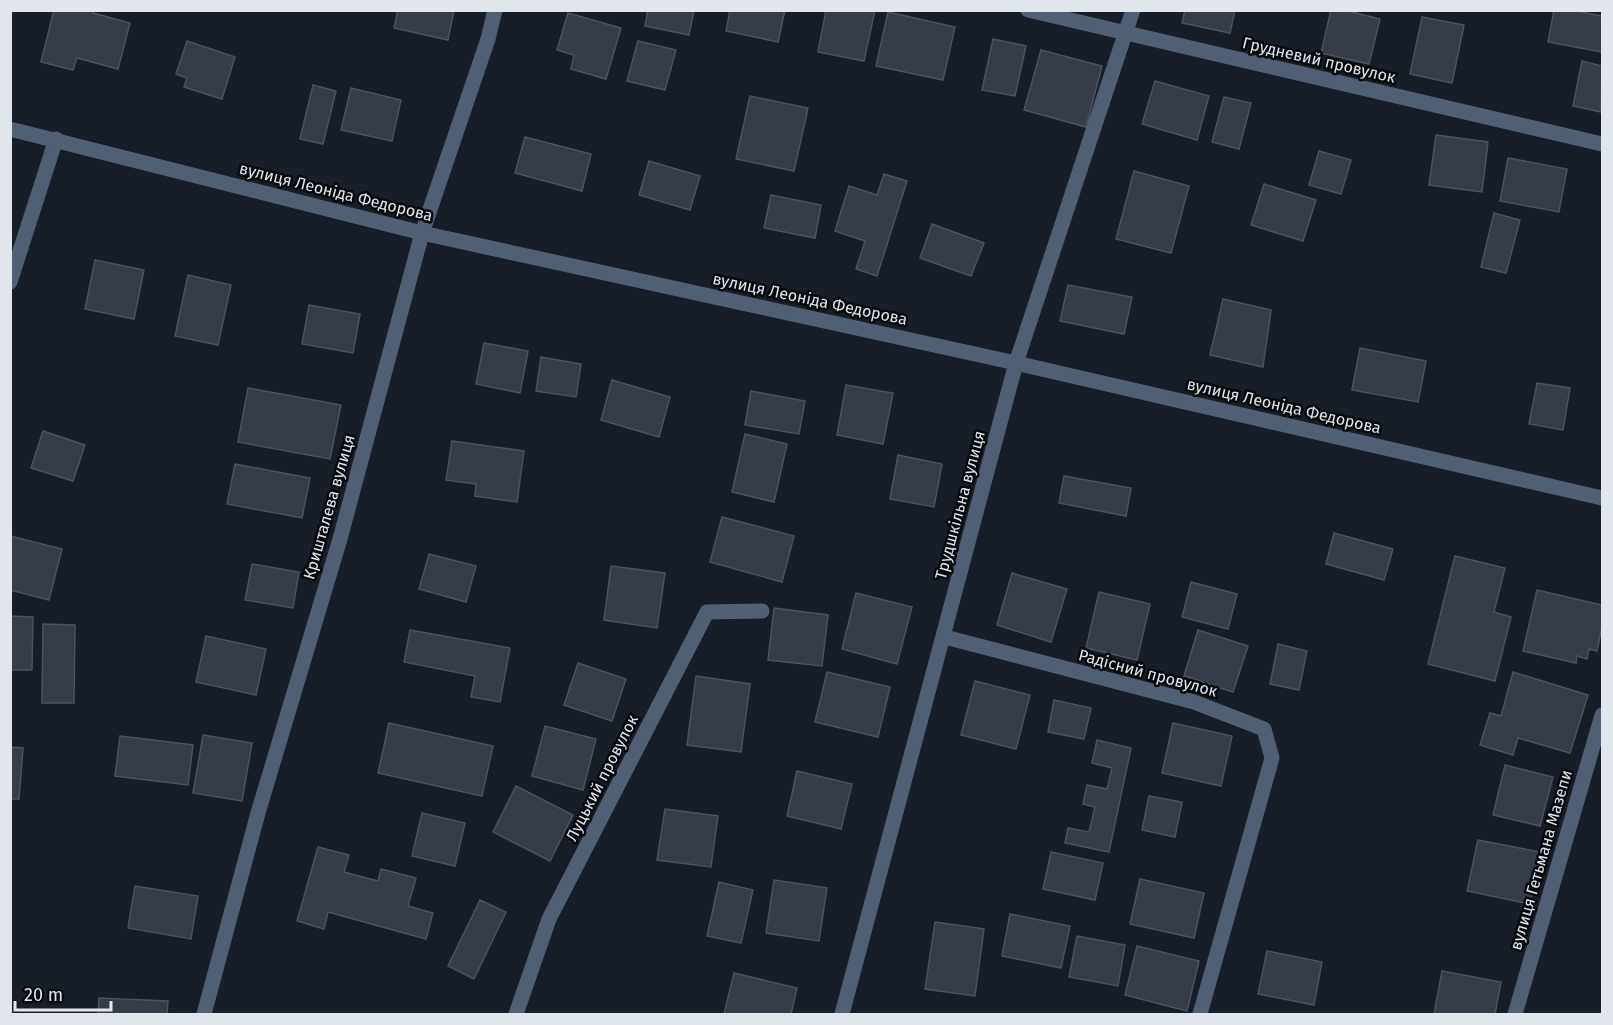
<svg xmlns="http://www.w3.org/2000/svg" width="1613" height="1025" viewBox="0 0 1613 1025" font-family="'Fira Sans',sans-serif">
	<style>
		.building { fill: #353c47; stroke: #4b535e; stroke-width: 1.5 }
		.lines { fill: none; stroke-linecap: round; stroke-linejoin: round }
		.minor { stroke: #515f74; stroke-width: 15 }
		.tertiary { stroke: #515f74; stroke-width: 15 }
		.labels { text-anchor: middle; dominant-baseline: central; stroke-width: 5; stroke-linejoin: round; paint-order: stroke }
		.street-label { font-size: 16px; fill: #e1e5ec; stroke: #06080c }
	</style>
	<rect width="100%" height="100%" fill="#181e28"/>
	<path class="building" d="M 54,10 L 94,10 L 93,13 L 130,23 L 118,69 L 77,58 L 73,70 L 41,62 Z
		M 398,10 L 454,10 L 448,40 L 394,28 Z
		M 648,10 L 694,10 L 689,35 L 645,26 Z
		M 730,10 L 785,10 L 778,42 L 726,31 Z
		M 826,10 L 875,10 L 864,61 L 818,52 Z
		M 1185,10 L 1235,10 L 1230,33 L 1182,23 Z
		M 1331,10 L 1344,10 L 1380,19 L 1369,64 L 1321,53 Z
		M 1554,10 L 1572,10 L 1602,16 L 1602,52 L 1548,42 Z
		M 888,12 L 955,27 L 943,80 L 876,66 Z
		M 568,13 L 621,28 L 606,79 L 571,69 L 574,55 L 557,50 Z
		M 1422,17 L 1464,25 L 1452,83 L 1410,74 Z
		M 993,39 L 1026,46 L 1015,96 L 982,90 Z
		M 187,41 L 235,57 L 222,99 L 184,87 L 187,78 L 176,74 Z
		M 638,41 L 676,50 L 665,90 L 627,81 Z
		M 1041,50 L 1102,66 L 1086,127 L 1024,110 Z
		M 1582,61 L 1602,66 L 1601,112 L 1573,106 Z
		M 1155,81 L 1209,96 L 1197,140 L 1142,124 Z
		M 313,85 L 336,91 L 323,144 L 300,139 Z
		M 351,88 L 401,100 L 392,141 L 341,130 Z
		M 750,96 L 808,108 L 794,171 L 736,159 Z
		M 1224,97 L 1251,103 L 1239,149 L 1212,142 Z
		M 1436,135 L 1488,142 L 1482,192 L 1429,185 Z
		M 525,137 L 591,154 L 582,191 L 515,173 Z
		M 1319,151 L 1351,160 L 1341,194 L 1309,185 Z
		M 1508,158 L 1567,169 L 1559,212 L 1500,201 Z
		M 649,161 L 700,176 L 690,210 L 639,195 Z
		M 1134,171 L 1189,186 L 1171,253 L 1116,239 Z
		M 884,174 L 907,181 L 877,276 L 856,269 L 865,241 L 835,231 L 849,186 L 877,195 Z
		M 1264,184 L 1316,200 L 1303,241 L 1251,225 Z
		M 771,195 L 821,205 L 815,238 L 764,228 Z
		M 1494,213 L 1520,220 L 1506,273 L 1481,267 Z
		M 932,224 L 984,243 L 971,276 L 920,258 Z
		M 95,260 L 144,270 L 134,319 L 85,309 Z
		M 188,275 L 231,285 L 218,345 L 175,336 Z
		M 1068,285 L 1132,297 L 1124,334 L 1060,321 Z
		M 1223,299 L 1271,310 L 1263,367 L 1210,355 Z
		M 309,305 L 360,314 L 353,353 L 302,344 Z
		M 484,343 L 528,351 L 520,393 L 476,384 Z
		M 1360,348 L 1426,361 L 1418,402 L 1352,390 Z
		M 541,357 L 581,364 L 576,397 L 536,391 Z
		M 612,380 L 670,397 L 659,437 L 601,420 Z
		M 1537,383 L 1570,388 L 1563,430 L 1529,424 Z
		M 846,385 L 893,393 L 883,444 L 837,435 Z
		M 248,388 L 341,405 L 330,459 L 238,442 Z
		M 751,391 L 805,401 L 799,434 L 745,425 Z
		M 43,431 L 85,445 L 73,481 L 31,468 Z
		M 745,434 L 787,444 L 774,502 L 732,492 Z
		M 452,441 L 524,451 L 517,502 L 475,496 L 476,484 L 446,480 Z
		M 898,455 L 942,464 L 934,507 L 890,499 Z
		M 235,464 L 310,478 L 302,518 L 227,504 Z
		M 1064,476 L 1131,488 L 1126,516 L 1059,503 Z
		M 722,517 L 794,536 L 782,582 L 710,562 Z
		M 1334,533 L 1393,549 L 1384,580 L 1326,564 Z
		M 10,536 L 62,549 L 49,600 L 10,590 Z
		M 429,554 L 476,566 L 466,602 L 419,589 Z
		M 1455,556 L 1505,568 L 1494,612 L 1511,617 L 1495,681 L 1428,664 Z
		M 252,564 L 299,572 L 293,608 L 245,600 Z
		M 611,566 L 665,573 L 657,628 L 604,620 Z
		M 1012,573 L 1067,589 L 1051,642 L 997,625 Z
		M 1191,582 L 1237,594 L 1228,629 L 1182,617 Z
		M 1537,590 L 1602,605 L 1602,627 L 1597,651 L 1589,649 L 1587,659 L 1577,656 L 1576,663 L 1523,651 Z
		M 1099,592 L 1150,604 L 1137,660 L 1086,648 Z
		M 856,593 L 912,607 L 897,664 L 842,649 Z
		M 774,608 L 828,615 L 822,666 L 768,660 Z
		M 10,616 L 33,617 L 32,670 L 10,670 Z
		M 43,624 L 75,625 L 74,703 L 42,703 Z
		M 410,630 L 510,648 L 500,702 L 471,697 L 475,676 L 404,662 Z
		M 1198,630 L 1248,646 L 1233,692 L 1184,676 Z
		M 206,636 L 266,649 L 256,695 L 196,682 Z
		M 1278,644 L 1307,651 L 1299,690 L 1270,684 Z
		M 578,663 L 626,679 L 612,721 L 564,705 Z
		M 827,672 L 890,687 L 878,737 L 815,722 Z
		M 1513,672 L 1588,695 L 1570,753 L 1518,738 L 1513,755 L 1480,745 L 1490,713 L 1501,716 Z
		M 696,676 L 750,684 L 741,752 L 687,745 Z
		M 975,681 L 1030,695 L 1016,749 L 961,735 Z
		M 1054,700 L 1091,708 L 1084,739 L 1048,732 Z
		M 389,723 L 493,746 L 482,796 L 378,773 Z
		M 1173,723 L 1232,736 L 1221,786 L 1162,773 Z
		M 545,726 L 596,739 L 583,790 L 532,776 Z
		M 203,735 L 252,743 L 242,801 L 193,793 Z
		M 120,736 L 193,745 L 188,785 L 115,776 Z
		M 1097,740 L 1131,748 L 1109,852 L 1065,843 L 1068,828 L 1089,832 L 1095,807 L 1083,804 L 1087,785 L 1107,789 L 1112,768 L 1092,763 Z
		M 10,747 L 23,748 L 19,799 L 10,799 Z
		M 1505,765 L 1553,777 L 1540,826 L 1493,815 Z
		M 797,771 L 852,784 L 841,829 L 787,816 Z
		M 516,786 L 573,815 L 550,861 L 493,832 Z
		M 1149,796 L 1182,802 L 1175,837 L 1142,830 Z
		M 665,809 L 718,816 L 711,867 L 657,860 Z
		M 422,813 L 465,823 L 455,866 L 412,856 Z
		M 1478,840 L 1540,852 L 1530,904 L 1467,891 Z
		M 318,847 L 349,855 L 344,872 L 378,881 L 381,869 L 416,878 L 408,906 L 433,913 L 426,939 L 328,912 L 324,929 L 297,921 Z
		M 1051,852 L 1103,863 L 1095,900 L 1043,889 Z
		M 1140,879 L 1204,893 L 1194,938 L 1130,924 Z
		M 774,880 L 827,888 L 819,941 L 766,933 Z
		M 719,882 L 753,890 L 741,943 L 707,936 Z
		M 135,886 L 198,896 L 191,939 L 128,928 Z
		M 480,900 L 506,912 L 474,979 L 448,966 Z
		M 1010,914 L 1070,926 L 1061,968 L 1002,956 Z
		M 935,922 L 984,929 L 975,996 L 925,989 Z
		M 1077,936 L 1125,945 L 1118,986 L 1069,977 Z
		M 1137,946 L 1199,961 L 1187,1011 L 1125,995 Z
		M 1267,951 L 1322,962 L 1314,1005 L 1258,994 Z
		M 1442,971 L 1501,982 L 1495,1014 L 1434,1014 Z
		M 734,973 L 797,988 L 791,1014 L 724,1014 Z
		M 99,998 L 168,1001 L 167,1014 L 98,1014 Z"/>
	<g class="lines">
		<path class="minor" d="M 1028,10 L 1602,144
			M 10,282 L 56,139
			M 945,637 L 1194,702 L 1264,729 L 1272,758 L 1200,1014
			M 204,1014 L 258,813 L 340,539 L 422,233 L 488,39 L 495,10
			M 516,1014 L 549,919 L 707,612 L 762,611
			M 842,1014 L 1016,363 L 1133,10"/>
		<path class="tertiary" d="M 10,129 L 422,233 L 1016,363 L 1602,498
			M 1515,1014 L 1602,715"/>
	</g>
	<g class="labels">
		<g class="street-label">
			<text transform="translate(1319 60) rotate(13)">Грудневий провулок</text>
			<text transform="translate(336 192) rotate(14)">вулиця Леоніда Федорова</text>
			<text transform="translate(810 299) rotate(12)">вулиця Леоніда Федорова</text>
			<text transform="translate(1284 406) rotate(13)">вулиця Леоніда Федорова</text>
			<text transform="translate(960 505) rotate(-75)">Трудшкільна вулиця</text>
			<text transform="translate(329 507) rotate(-74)">Кришталева вулиця</text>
			<text transform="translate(1148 673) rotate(15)">Радісний провулок</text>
			<text transform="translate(602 778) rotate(-63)">Луцький провулок</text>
			<text transform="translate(1541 860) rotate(-74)">вулиця Гетьмана Мазепи</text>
		</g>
	</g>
	<rect width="1613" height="1025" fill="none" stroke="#e1e5ec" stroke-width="24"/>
	<path d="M15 1001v9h96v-9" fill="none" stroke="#e1e5ec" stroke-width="3"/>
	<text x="24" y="1001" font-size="18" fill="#e1e5ec" stroke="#06080c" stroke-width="4.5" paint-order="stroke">20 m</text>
</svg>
